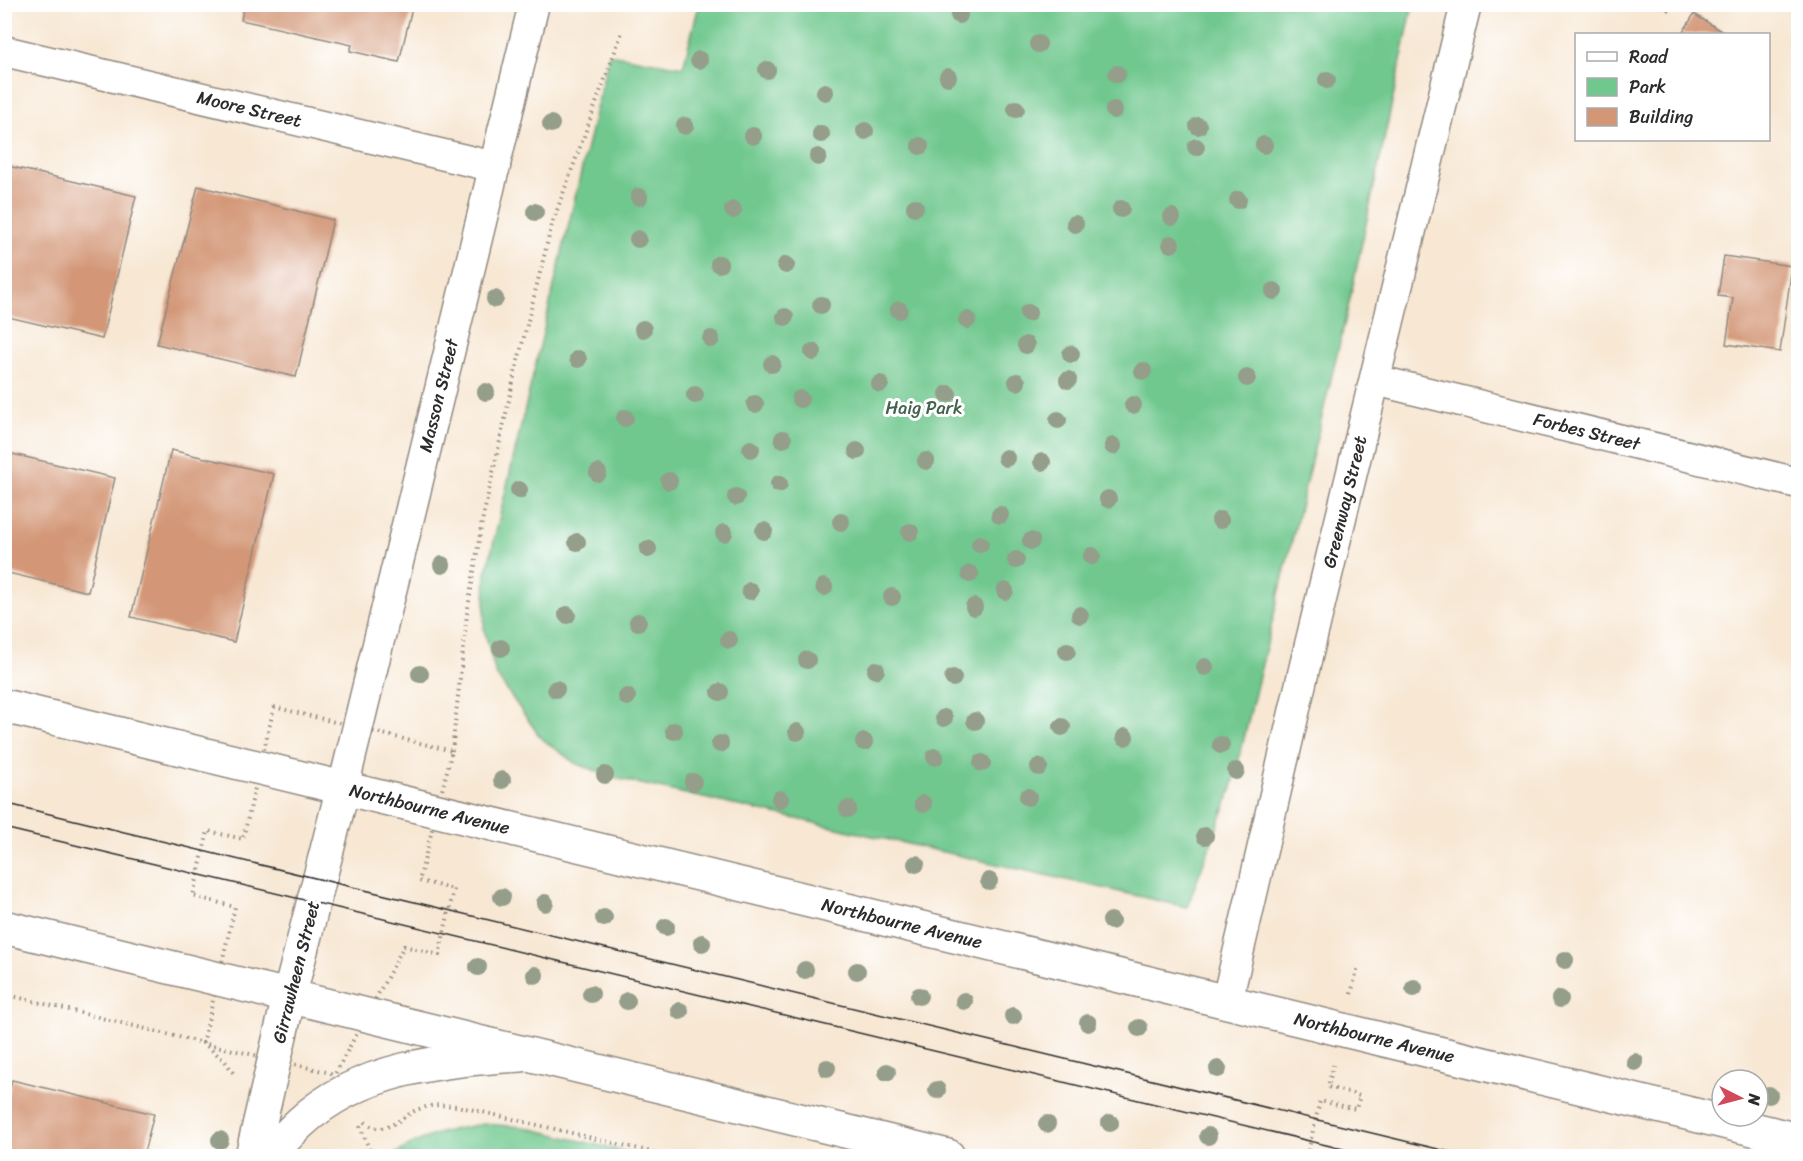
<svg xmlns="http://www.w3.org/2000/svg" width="1803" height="1161" viewBox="0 0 1803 1161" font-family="Sriracha,sans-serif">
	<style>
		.green { fill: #70c88e; stroke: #4e7a5c; stroke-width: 1.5 }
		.building { fill: #d39676 }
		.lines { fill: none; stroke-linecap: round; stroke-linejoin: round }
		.street-casing { stroke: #91897f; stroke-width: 33 }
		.secondary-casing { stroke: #91897f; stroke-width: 36 }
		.highway-casing { stroke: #91897f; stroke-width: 36 }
		.path { stroke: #91897f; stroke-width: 4; stroke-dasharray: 1.5 4.5; stroke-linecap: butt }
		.street { stroke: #fff; stroke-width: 30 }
		.secondary { stroke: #fff; stroke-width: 33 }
		.highway { stroke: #fff; stroke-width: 33 }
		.tram { stroke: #2b2b2b; stroke-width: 1.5 }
		.tree { fill: #949e8a }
		.labels { text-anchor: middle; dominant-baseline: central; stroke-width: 6; stroke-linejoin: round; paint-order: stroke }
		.street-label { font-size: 18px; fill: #2b2b2b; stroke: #fff }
		.park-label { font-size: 18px; fill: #43624e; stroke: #fff }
	</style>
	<rect width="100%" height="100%" fill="#fff"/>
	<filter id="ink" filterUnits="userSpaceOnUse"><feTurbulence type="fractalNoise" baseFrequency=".0167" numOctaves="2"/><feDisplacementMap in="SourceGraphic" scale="12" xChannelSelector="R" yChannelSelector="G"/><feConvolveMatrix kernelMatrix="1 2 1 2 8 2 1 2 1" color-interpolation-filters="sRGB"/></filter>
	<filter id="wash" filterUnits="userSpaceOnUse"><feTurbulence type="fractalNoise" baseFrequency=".008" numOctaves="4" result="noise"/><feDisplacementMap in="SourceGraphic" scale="24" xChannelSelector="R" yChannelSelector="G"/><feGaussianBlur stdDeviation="1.35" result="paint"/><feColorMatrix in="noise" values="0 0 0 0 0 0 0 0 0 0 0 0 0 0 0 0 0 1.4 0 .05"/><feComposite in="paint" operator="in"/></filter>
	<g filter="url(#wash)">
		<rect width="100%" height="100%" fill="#f7e7d3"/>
		<path class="green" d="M 699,5 L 1413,5 L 1346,317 L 1232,788 L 1187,907 L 615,778 L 575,763 L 541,738 L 496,675 L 484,629 L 486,574 L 609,54 L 683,67 Z
			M 484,1124 L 524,1127 L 642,1156 L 392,1156 C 421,1136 449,1129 484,1124 Z"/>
		<g id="blocks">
			<path class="building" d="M 244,4 L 413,4 L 399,62 L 350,51 L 352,45 L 241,20 Z
				M 1663,4 L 1676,4 L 1668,11 Z
				M 1694,14 L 1726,34 L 1682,34 Z
				M 4,165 L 136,196 L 102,339 L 4,316 Z
				M 198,186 L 333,220 L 296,377 L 157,344 Z
				M 1724,256 L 1792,266 L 1780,352 L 1726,344 L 1733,298 L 1718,296 Z
				M 171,450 L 274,474 L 234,642 L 131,617 Z
				M 4,452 L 115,478 L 88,592 L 4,572 Z
				M 12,1080 L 154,1114 L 143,1156 L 4,1156 L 4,1111 Z"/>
		</g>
	</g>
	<g filter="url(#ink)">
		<use href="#blocks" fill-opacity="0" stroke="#91897f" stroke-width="1.5"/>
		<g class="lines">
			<g class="street-casing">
				<g id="street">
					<path id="s1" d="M 4,51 L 495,167"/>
					<path id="s2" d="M 1375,380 L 1798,483"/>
					<path id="s3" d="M 343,788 L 534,4"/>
					<path id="s4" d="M 1227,1001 L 1306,661 L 1466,4"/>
				</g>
			</g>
			<g class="secondary-casing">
				<path id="secondary" d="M 252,1156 L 289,997
					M 268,1156 C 279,1145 289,1133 300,1123 C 360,1067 443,1060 521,1055"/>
			</g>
			<g class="highway-casing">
				<g id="highway">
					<path id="s5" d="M 4,706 L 1798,1140"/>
					<path d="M 4,927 L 948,1156"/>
					<path d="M 289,997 L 343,788"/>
				</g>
			</g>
			<path class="path" d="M 274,707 L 452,751 L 419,881 L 454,889 L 439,955 L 404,946 L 335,1074 L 203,1043 L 235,907 L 193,896 L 208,831 L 243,839 Z
				M 452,751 L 467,614 L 482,522 L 515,373 L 552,224 L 622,32
				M 4,994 L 203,1043 L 225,1061 L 234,1074
				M 1351,994 L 1358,966
				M 365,1122 C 385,1139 402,1115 419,1109 C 432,1104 444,1105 457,1106 L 669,1156
				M 360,1126 L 372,1156
				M 1307,1156 L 1320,1101 L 1356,1109 L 1360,1096 L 1328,1087 L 1333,1065"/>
			<use href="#street" class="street"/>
			<use href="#secondary" class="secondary"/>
			<use href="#highway" class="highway"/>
			<path class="tram" d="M 4,803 L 1467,1156
				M 4,828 L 1372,1156"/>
		</g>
		<g class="tree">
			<circle cx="959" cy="15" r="9"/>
			<circle cx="1038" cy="44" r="9"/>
			<circle cx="699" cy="60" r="9"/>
			<circle cx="767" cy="70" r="9"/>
			<circle cx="1117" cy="74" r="9"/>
			<circle cx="948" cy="77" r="9"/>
			<circle cx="1327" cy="80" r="9"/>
			<circle cx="825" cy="92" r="9"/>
			<circle cx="1016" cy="109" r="9"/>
			<circle cx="1114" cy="110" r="9"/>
			<circle cx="551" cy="124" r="9"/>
			<circle cx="685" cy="126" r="9"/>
			<circle cx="1198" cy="126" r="9"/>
			<circle cx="865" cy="131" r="9"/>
			<circle cx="821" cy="134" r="9"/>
			<circle cx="753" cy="136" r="9"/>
			<circle cx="1264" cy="145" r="9"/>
			<circle cx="920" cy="146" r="9"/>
			<circle cx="1196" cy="147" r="9"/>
			<circle cx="818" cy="157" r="9"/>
			<circle cx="639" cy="197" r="9"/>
			<circle cx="1238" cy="200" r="9"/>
			<circle cx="915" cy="207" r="9"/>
			<circle cx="1121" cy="209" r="9"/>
			<circle cx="733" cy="210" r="9"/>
			<circle cx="535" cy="212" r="9"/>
			<circle cx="1172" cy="217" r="9"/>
			<circle cx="1075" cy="224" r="9"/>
			<circle cx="638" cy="239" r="9"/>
			<circle cx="1171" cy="244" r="9"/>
			<circle cx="719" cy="264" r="9"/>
			<circle cx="786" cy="265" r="9"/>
			<circle cx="1274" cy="291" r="9"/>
			<circle cx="495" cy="299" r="9"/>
			<circle cx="821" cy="305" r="9"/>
			<circle cx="899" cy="310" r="9"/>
			<circle cx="1028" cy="313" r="9"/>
			<circle cx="785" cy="317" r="9"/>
			<circle cx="967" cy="320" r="9"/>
			<circle cx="643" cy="329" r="9"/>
			<circle cx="711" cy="339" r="9"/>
			<circle cx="1026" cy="345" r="9"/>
			<circle cx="813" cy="352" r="9"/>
			<circle cx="1071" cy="354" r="9"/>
			<circle cx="578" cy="359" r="9"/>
			<circle cx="772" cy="364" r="9"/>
			<circle cx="1143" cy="371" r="9"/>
			<circle cx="1247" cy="378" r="9"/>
			<circle cx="1068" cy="380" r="9"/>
			<circle cx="1017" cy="382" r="9"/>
			<circle cx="880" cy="384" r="9"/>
			<circle cx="486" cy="392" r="9"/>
			<circle cx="948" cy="394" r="9"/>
			<circle cx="695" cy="395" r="9"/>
			<circle cx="800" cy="399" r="9"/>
			<circle cx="755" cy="404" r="9"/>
			<circle cx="1133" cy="405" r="9"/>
			<circle cx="625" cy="418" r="9"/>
			<circle cx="1058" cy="420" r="9"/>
			<circle cx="783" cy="439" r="9"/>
			<circle cx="1113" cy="446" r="9"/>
			<circle cx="751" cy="449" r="9"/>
			<circle cx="857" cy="451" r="9"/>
			<circle cx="1006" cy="458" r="9"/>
			<circle cx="926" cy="461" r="9"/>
			<circle cx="1042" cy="462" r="9"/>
			<circle cx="598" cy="473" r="9"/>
			<circle cx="669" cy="481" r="9"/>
			<circle cx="779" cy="484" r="9"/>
			<circle cx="519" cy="490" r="9"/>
			<circle cx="736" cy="497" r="9"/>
			<circle cx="1108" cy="499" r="9"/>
			<circle cx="1000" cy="515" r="9"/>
			<circle cx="1220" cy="520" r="9"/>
			<circle cx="841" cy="522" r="9"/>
			<circle cx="764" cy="531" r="9"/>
			<circle cx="910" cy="532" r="9"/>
			<circle cx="724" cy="533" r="9"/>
			<circle cx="1031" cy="541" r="9"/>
			<circle cx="577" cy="542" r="9"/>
			<circle cx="980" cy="544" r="9"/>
			<circle cx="648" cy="549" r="9"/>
			<circle cx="1092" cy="556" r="9"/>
			<circle cx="1016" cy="560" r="9"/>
			<circle cx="442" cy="565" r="9"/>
			<circle cx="970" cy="574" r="9"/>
			<circle cx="824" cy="587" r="9"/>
			<circle cx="750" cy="591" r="9"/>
			<circle cx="1005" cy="591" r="9"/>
			<circle cx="892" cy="597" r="9"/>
			<circle cx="974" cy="607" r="9"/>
			<circle cx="567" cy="615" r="9"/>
			<circle cx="1080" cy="615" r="9"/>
			<circle cx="638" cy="622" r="9"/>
			<circle cx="729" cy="640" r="9"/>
			<circle cx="501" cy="648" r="9"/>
			<circle cx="1067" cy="651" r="9"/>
			<circle cx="807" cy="660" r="9"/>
			<circle cx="1205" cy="667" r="9"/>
			<circle cx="876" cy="670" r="9"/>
			<circle cx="420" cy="674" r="9"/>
			<circle cx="953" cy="678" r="9"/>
			<circle cx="556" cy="689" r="9"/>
			<circle cx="720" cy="692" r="9"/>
			<circle cx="627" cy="697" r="9"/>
			<circle cx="944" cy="718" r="9"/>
			<circle cx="975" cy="721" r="9"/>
			<circle cx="1062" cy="727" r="9"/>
			<circle cx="674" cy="731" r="9"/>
			<circle cx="797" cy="732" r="9"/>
			<circle cx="1125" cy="737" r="9"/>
			<circle cx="864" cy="742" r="9"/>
			<circle cx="720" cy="744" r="9"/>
			<circle cx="1221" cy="745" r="9"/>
			<circle cx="935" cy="757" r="9"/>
			<circle cx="982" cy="763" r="9"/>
			<circle cx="1039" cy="767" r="9"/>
			<circle cx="1236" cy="771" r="9"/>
			<circle cx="605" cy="775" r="9"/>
			<circle cx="502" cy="780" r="9"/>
			<circle cx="693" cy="782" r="9"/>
			<circle cx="1028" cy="797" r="9"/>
			<circle cx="780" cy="799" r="9"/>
			<circle cx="923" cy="804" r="9"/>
			<circle cx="848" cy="809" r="9"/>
			<circle cx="1205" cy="836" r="9"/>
			<circle cx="916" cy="864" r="9"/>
			<circle cx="989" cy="881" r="9"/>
			<circle cx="502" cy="897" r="9"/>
			<circle cx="545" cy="903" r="9"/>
			<circle cx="604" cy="918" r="9"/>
			<circle cx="1111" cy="921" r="9"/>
			<circle cx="666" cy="927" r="9"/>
			<circle cx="702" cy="943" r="9"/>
			<circle cx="1565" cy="960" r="9"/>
			<circle cx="478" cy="967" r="9"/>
			<circle cx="805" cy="970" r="9"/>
			<circle cx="857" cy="971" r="9"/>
			<circle cx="535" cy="975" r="9"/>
			<circle cx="1414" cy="988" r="9"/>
			<circle cx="591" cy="994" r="9"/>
			<circle cx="919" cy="996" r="9"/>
			<circle cx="1560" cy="999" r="9"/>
			<circle cx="627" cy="1001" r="9"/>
			<circle cx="964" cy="1001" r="9"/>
			<circle cx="680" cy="1011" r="9"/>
			<circle cx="1013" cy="1016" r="9"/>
			<circle cx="1088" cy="1023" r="9"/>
			<circle cx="1139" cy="1028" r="9"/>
			<circle cx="1635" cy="1062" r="9"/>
			<circle cx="827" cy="1068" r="9"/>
			<circle cx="1218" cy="1069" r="9"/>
			<circle cx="887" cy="1072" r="9"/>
			<circle cx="937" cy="1090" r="9"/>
			<circle cx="1769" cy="1095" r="9"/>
			<circle cx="1110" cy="1123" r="9"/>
			<circle cx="1047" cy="1124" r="9"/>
			<circle cx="1208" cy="1136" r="9"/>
			<circle cx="220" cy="1140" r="9"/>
		</g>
	</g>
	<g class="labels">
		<g class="street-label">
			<text stroke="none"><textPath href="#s1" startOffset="252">Moore Street</textPath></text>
			<text stroke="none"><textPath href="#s3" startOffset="404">Masson Street</textPath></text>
			<text stroke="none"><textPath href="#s2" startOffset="218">Forbes Street</textPath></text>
			<text stroke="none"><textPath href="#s4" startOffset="513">Greenway Street</textPath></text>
			<text stroke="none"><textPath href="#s5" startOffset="438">Northbourne Avenue</textPath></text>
			<text stroke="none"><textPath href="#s5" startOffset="924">Northbourne Avenue</textPath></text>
			<text transform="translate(296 972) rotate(-76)">Girrawheen Street</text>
			<text stroke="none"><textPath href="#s5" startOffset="1410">Northbourne Avenue</textPath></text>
		</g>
		<g class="park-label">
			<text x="924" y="408">Haig Park</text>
		</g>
	</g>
	<rect width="1803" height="1161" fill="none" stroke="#fff" stroke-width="24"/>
	<rect x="1575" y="33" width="195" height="108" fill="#ffffff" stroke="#aaaaaa" stroke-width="1.5"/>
	<rect x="1587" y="52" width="30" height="9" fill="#ffffff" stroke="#aaaaaa" stroke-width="1.5"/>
	<text x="1629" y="63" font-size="18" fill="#2b2b2b">Road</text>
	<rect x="1587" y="78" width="30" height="18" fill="#70c88e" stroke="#aaaaaa" stroke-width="1.5"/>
	<text x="1629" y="93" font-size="18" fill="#2b2b2b">Park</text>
	<rect x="1587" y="108" width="30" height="18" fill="#d39676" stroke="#aaaaaa" stroke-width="1.5"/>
	<text x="1629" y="123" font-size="18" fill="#2b2b2b">Building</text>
	<g transform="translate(1740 1098) rotate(96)"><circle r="28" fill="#ffffff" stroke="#aaaaaa" stroke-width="1.5"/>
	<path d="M0-4.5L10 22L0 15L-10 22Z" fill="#d1495b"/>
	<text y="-9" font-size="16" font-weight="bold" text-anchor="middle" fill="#2b2b2b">N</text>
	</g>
</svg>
